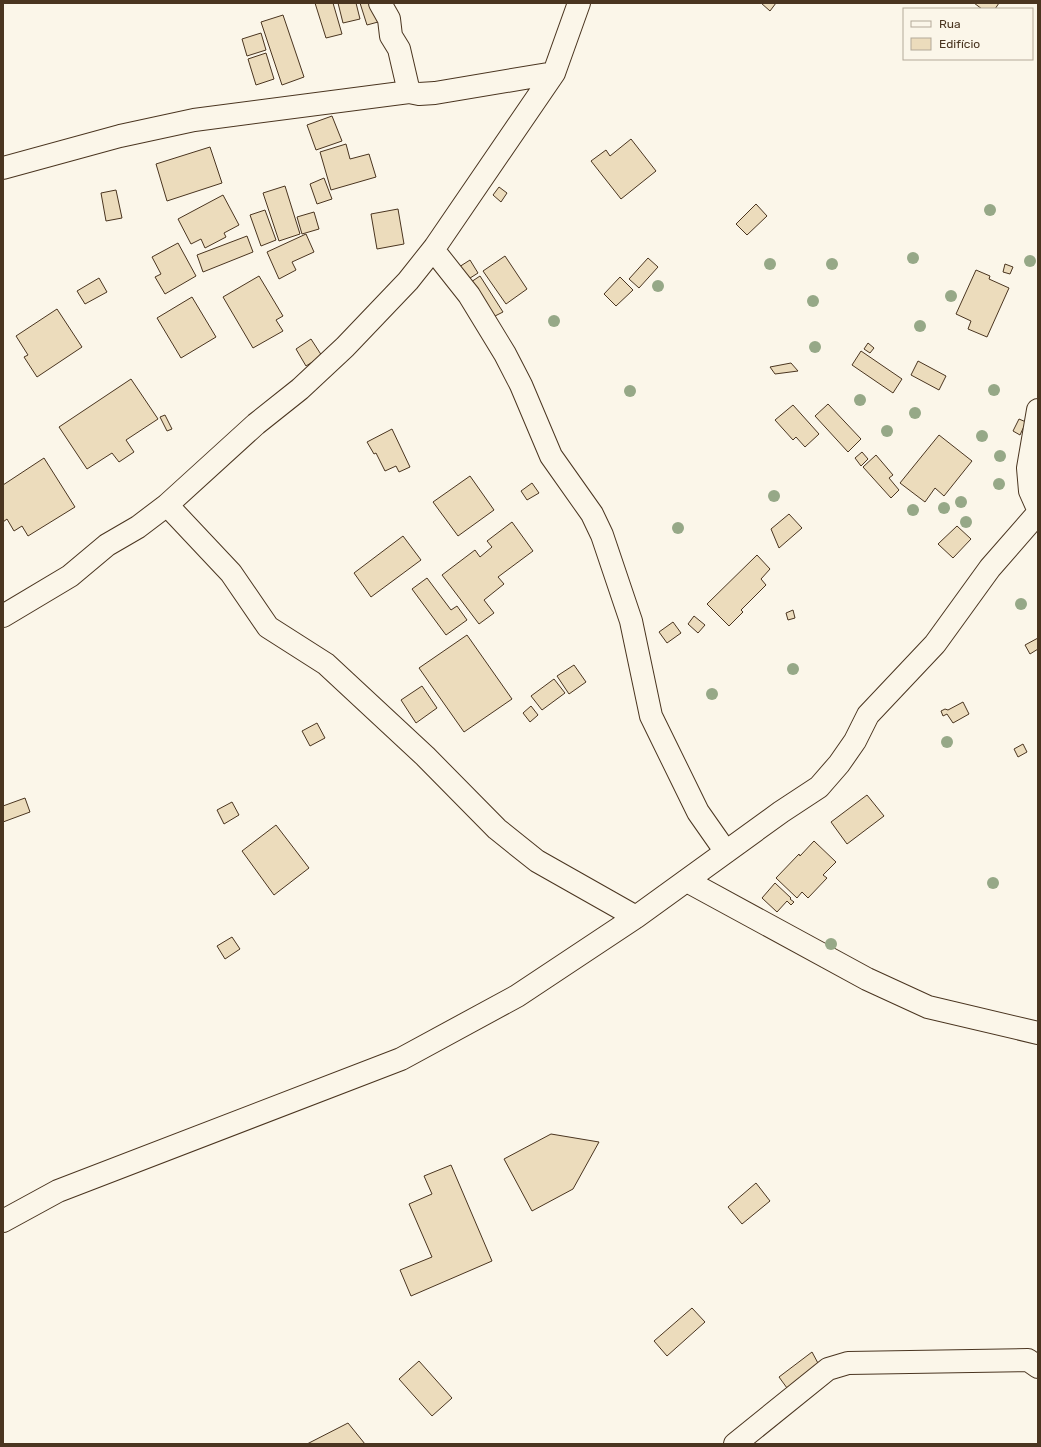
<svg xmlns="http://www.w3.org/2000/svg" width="1041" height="1447" viewBox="0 0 1041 1447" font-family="Rubik,sans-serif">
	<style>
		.building { fill: #ecdcbc; stroke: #4a3520 }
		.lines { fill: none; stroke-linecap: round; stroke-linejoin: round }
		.street-casing { stroke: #4a3520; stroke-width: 24 }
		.street { stroke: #fbf6e9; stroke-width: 22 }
		.tree { fill: #96a887 }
	</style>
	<rect width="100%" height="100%" fill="#fbf6e9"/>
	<path class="building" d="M 315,3 L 333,3 L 342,34 L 326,38 Z
		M 338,3 L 356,3 L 360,19 L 343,23 Z
		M 360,3 L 372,3 L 378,22 L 367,25 Z
		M 761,3 L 776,3 L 770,11 Z
		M 974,3 L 999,3 L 995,9 L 982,9 Z
		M 283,15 L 304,77 L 282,85 L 261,22 Z
		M 261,33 L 266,50 L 247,56 L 242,39 Z
		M 266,53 L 274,79 L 256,85 L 248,59 Z
		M 332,116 L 342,141 L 316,150 L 307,125 Z
		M 631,139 L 656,171 L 621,199 L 591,161 L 606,150 L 610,156 Z
		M 346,144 L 350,159 L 369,154 L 376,177 L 331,190 L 320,152 Z
		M 210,147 L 222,183 L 167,201 L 156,164 Z
		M 324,178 L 332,199 L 317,204 L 310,184 Z
		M 285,186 L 300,234 L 279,241 L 263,193 Z
		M 499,187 L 507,193 L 501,202 L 493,195 Z
		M 116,190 L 122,218 L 106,221 L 101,193 Z
		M 223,195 L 239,225 L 224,233 L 226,237 L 205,248 L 201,239 L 191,244 L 178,219 Z
		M 756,204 L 767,216 L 747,235 L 736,224 Z
		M 398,209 L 404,244 L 377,249 L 371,214 Z
		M 265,210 L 276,240 L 261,246 L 250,215 Z
		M 314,212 L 319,229 L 302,234 L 297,217 Z
		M 306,234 L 314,252 L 292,262 L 296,270 L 279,279 L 267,252 Z
		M 247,236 L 253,252 L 203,272 L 197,255 Z
		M 178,243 L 196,276 L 165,294 L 155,277 L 161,274 L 152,257 Z
		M 505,256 L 527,289 L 506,304 L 483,271 Z
		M 648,258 L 658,267 L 639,288 L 629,279 Z
		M 470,260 L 478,273 L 467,280 L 459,267 Z
		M 1005,264 L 1013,267 L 1010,274 L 1003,272 Z
		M 976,270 L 990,276 L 989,279 L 1009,288 L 987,337 L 968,329 L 971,321 L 956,314 Z
		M 259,276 L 283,316 L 276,320 L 283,331 L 253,348 L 223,297 Z
		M 480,276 L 503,312 L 493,317 L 471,282 Z
		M 620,277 L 633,290 L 616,306 L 604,294 Z
		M 99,278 L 107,292 L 85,304 L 77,291 Z
		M 192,297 L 216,337 L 181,358 L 157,318 Z
		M 57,309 L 82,347 L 37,377 L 24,357 L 28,355 L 16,336 Z
		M 311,339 L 322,356 L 306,366 L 296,349 Z
		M 868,343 L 874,348 L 870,353 L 864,349 Z
		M 861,351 L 902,379 L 893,393 L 852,365 Z
		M 918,361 L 946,376 L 939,390 L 911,375 Z
		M 791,363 L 798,371 L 775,374 L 770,367 Z
		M 131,379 L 158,419 L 126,440 L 134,452 L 119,462 L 112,453 L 87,469 L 59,427 Z
		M 828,404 L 861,439 L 848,452 L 815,416 Z
		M 793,405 L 819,434 L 805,447 L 796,437 L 793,440 L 775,420 Z
		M 165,415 L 172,429 L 167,431 L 160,417 Z
		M 1019,419 L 1026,422 L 1020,435 L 1013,431 Z
		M 392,429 L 410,467 L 399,472 L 396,466 L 385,471 L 376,453 L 374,454 L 367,442 Z
		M 939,435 L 972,461 L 944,496 L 935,488 L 925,502 L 900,483 Z
		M 862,452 L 868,459 L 861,466 L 855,458 Z
		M 876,455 L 893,475 L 889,478 L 899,490 L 891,498 L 863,467 Z
		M 44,458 L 75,507 L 28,536 L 22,526 L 14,531 L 7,519 L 3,522 L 3,485 Z
		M 470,476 L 494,510 L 458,536 L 433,502 Z
		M 532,483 L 539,493 L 527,500 L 521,491 Z
		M 789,514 L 802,528 L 779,548 L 771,529 Z
		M 512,522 L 533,551 L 498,577 L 504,584 L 484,600 L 494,613 L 479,624 L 442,575 L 475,550 L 480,557 L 492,547 L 487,541 Z
		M 957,526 L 971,539 L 953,558 L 938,544 Z
		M 403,536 L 421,560 L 371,597 L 354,573 Z
		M 757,555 L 770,569 L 761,579 L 766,585 L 741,610 L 743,612 L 729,626 L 707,604 Z
		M 427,578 L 451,610 L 457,606 L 467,620 L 446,635 L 412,589 Z
		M 793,610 L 795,618 L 788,620 L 786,613 Z
		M 694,616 L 705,625 L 698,633 L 688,624 Z
		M 673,622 L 681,633 L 667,643 L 659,632 Z
		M 467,635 L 512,699 L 464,732 L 419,668 Z
		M 1038,638 L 1038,649 L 1030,654 L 1025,645 Z
		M 574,665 L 586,682 L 569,694 L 557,676 Z
		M 554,679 L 565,693 L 542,710 L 531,696 Z
		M 422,686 L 437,708 L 416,723 L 401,700 Z
		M 963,702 L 969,714 L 953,723 L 947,714 L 943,716 L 941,711 L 945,709 L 948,710 Z
		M 531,706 L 538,715 L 530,722 L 523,713 Z
		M 317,723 L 325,738 L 310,746 L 302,731 Z
		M 1023,744 L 1027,752 L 1018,757 L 1014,749 Z
		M 867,795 L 884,816 L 847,844 L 831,822 Z
		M 25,798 L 30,812 L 3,822 L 3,806 Z
		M 232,802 L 239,815 L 224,824 L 217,810 Z
		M 276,825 L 309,868 L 274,895 L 242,851 Z
		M 814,841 L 836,862 L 823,875 L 827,878 L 808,898 L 802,892 L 797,898 L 776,878 L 799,854 L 800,856 Z
		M 775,883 L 791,898 L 790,899 L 794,902 L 791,905 L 787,901 L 777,912 L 762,898 Z
		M 232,937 L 240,949 L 225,959 L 217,946 Z
		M 551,1134 L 599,1142 L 573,1189 L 532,1211 L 504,1159 Z
		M 451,1165 L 492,1261 L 411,1296 L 400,1270 L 432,1257 L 409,1204 L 432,1194 L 424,1176 Z
		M 756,1183 L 770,1201 L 742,1224 L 728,1207 Z
		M 692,1308 L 705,1322 L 667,1356 L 654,1341 Z
		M 812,1352 L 819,1365 L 787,1388 L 779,1377 Z
		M 419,1361 L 452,1398 L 432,1416 L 399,1379 Z
		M 348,1423 L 365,1444 L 307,1444 Z"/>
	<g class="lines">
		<g class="street-casing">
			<path id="street" d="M 380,3 L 389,19 L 391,36 L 399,49 L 409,92
				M 3,168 L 120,136 L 194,120 L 409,92 L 419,94 L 435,93 L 554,73
				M 435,247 L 435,252 L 469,295 L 505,354 L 521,385 L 551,456 L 592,514 L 602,535 L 631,621 L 651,716 L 698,812 L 726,852
				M 1038,410 L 1028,468 L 1030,491 L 1038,509
				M 167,505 L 231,573 L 268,627 L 326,664 L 425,756 L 497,829 L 537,861 L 636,917
				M 3,616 L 70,576 L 107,545 L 138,527 L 167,505 L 256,424 L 300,389 L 345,347 L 408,281 L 435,247 L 554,73 L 579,3
				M 687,881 L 867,979 L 928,1007 L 1038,1033
				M 3,1221 L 58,1191 L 401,1059 L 517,996 L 636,917 L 781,812 L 819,787 L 839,764 L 855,741 L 868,715 L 935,644 L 990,568 L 1038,513
				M 735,1444 L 828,1369 L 848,1363 L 1028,1360 L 1038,1367"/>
		</g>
		<use href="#street" class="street"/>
	</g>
	<g class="tree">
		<circle cx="990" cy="210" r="6"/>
		<circle cx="913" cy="258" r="6"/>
		<circle cx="1030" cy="261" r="6"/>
		<circle cx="770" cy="264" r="6"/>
		<circle cx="832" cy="264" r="6"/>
		<circle cx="658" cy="286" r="6"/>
		<circle cx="951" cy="296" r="6"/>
		<circle cx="813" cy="301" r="6"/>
		<circle cx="554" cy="321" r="6"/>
		<circle cx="920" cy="326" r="6"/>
		<circle cx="815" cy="347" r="6"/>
		<circle cx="994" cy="390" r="6"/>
		<circle cx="630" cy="391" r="6"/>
		<circle cx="860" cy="400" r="6"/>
		<circle cx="915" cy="413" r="6"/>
		<circle cx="887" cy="431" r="6"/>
		<circle cx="982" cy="436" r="6"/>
		<circle cx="1000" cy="456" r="6"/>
		<circle cx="999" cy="484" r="6"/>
		<circle cx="774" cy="496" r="6"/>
		<circle cx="961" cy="502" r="6"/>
		<circle cx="944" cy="508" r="6"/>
		<circle cx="913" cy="510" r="6"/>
		<circle cx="966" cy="522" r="6"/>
		<circle cx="678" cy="528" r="6"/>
		<circle cx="1021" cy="604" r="6"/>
		<circle cx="793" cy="669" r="6"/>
		<circle cx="712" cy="694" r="6"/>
		<circle cx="947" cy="742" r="6"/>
		<circle cx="993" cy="883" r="6"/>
		<circle cx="831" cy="944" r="6"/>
	</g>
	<rect width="1041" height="1447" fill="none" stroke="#4a3520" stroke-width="8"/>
	<rect x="903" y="8" width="130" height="52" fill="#fbf6e9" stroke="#b4a999"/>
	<rect x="911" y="21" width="20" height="6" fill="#fbf6e9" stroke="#b4a999"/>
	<text x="939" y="28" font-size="12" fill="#4a3520">Rua</text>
	<rect x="911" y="38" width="20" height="12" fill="#ecdcbc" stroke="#b4a999"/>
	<text x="939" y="48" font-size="12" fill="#4a3520">Edifício</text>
</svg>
